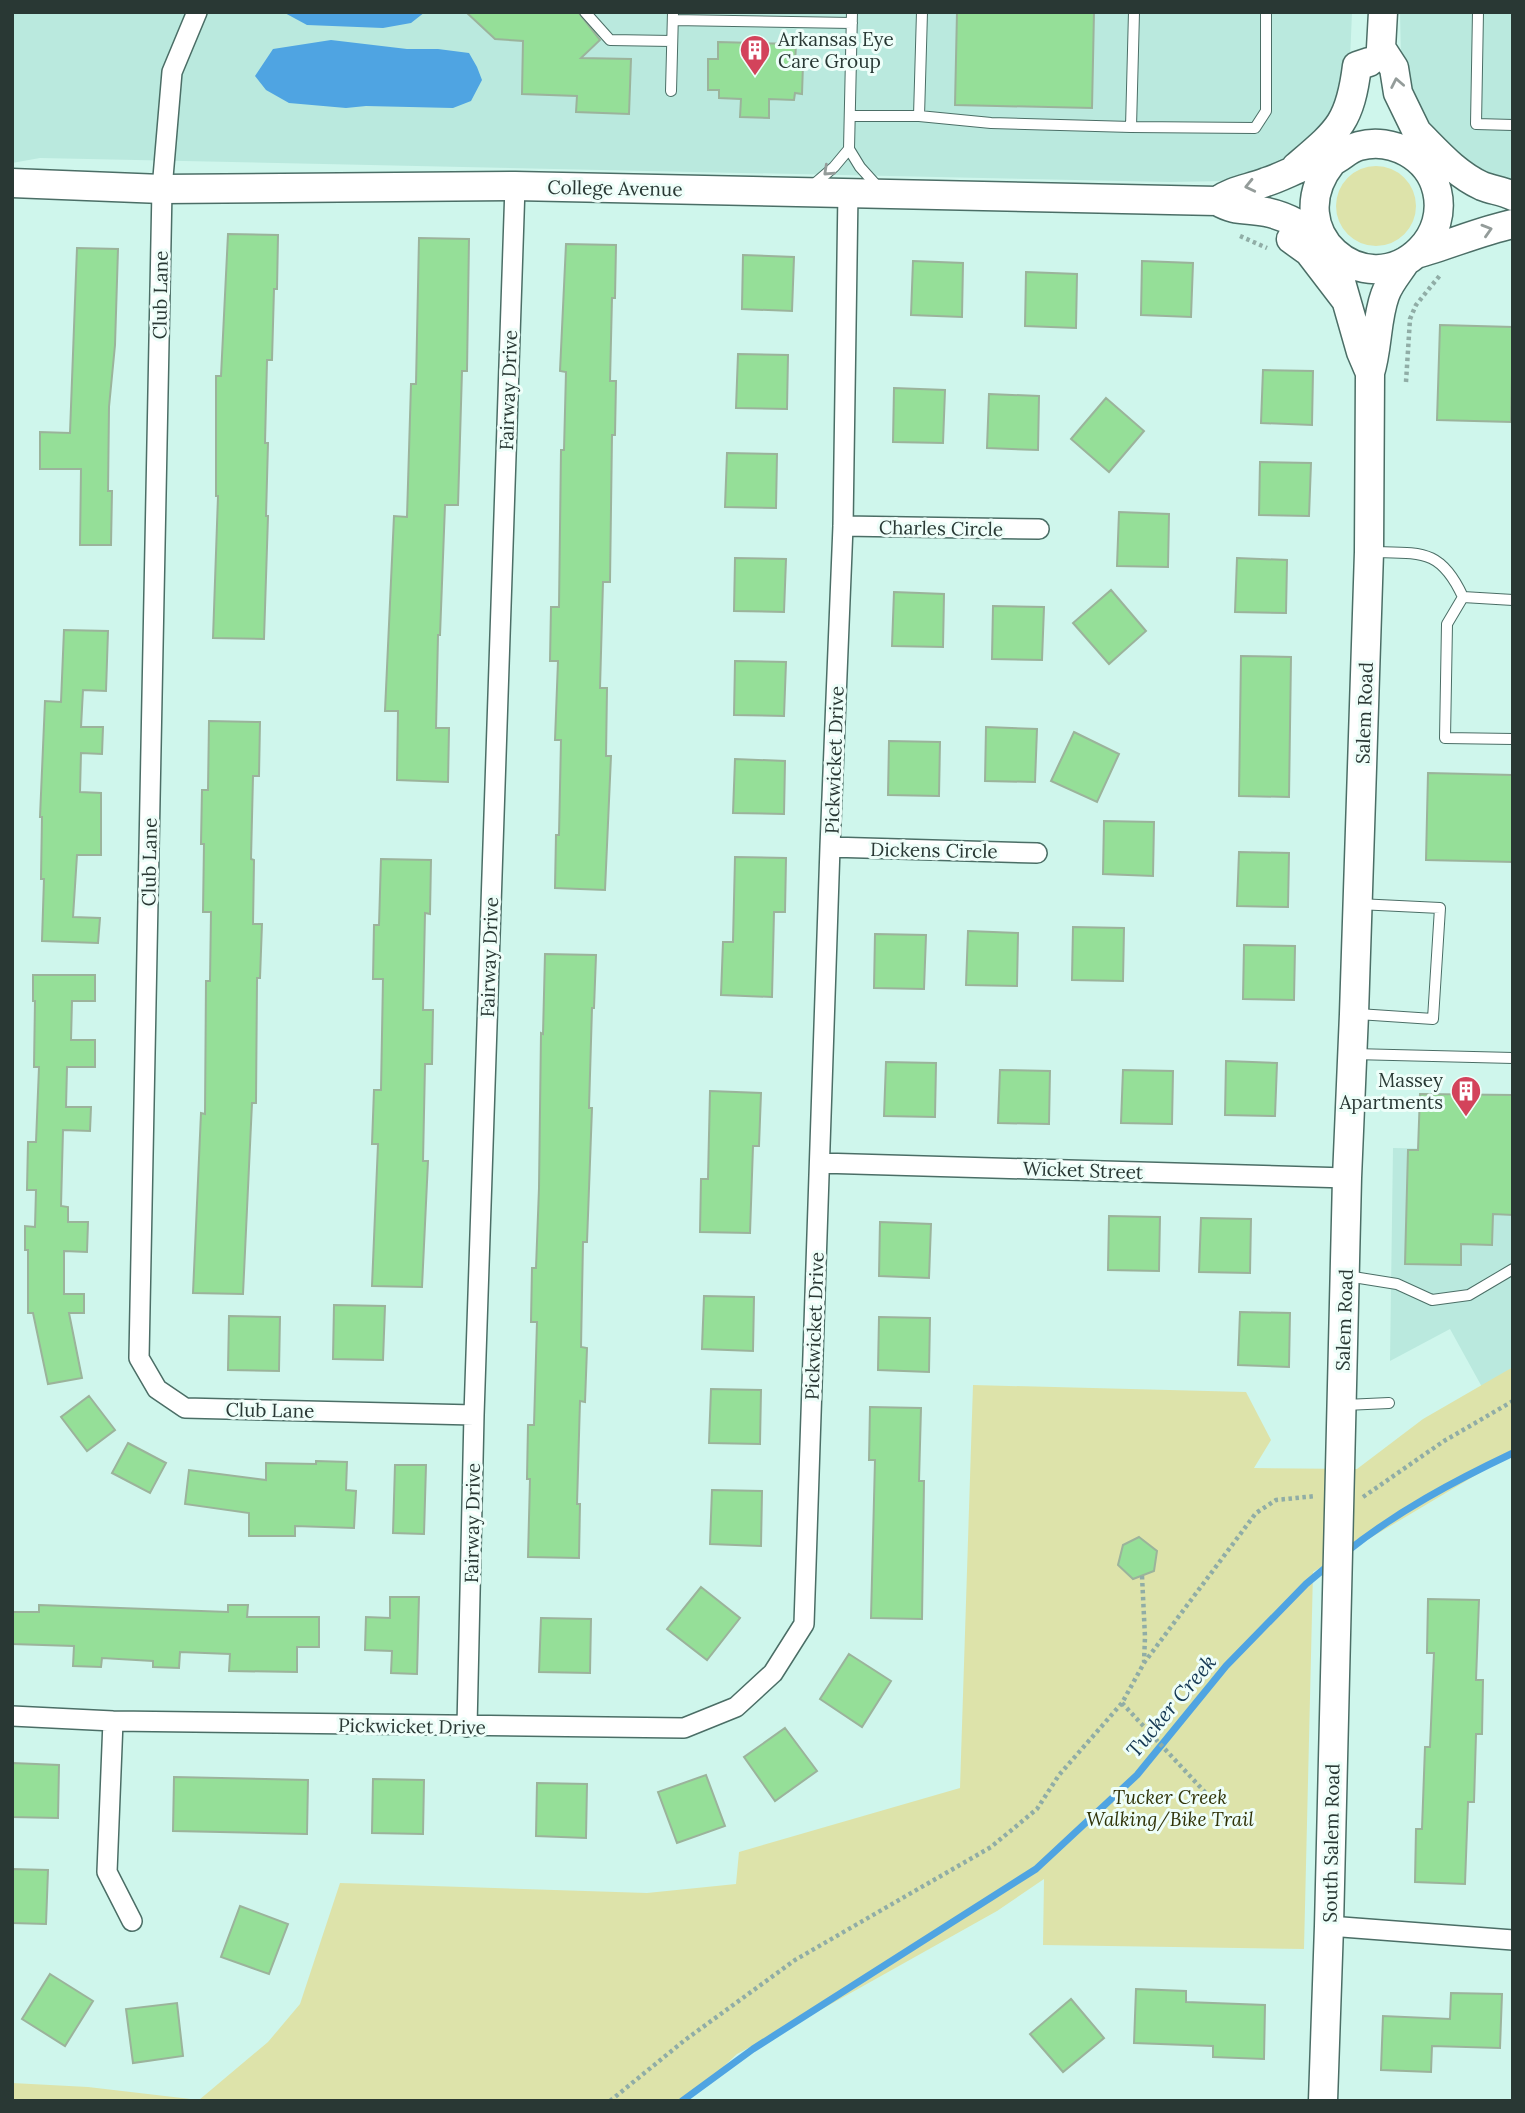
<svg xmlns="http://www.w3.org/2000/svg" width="1525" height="2113" viewBox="0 0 1525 2113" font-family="Lora,serif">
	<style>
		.built { fill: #bae9de }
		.green { fill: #dde3aa }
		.water { fill: #4fa4e2 }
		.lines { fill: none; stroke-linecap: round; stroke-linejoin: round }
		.stream { stroke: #4fa4e2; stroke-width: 7 }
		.building { fill: #95df98; stroke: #9bb39b; stroke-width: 2 }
		.lane-casing { stroke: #4b6e66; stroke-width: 12 }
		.street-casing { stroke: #4b6e66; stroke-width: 22 }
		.secondary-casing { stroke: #4b6e66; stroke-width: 31 }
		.path { stroke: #90ada6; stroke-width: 4.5; stroke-dasharray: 3.5 3.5; stroke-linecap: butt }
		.lane { stroke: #fff; stroke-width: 10 }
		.street { stroke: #fff; stroke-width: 19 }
		.secondary { stroke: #fff; stroke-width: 28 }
		.oneway { stroke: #949c9a }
		.labels { text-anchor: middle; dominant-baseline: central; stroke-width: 6; stroke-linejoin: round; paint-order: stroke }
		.poi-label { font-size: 19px; fill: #293834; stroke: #eefef9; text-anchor: start }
		.street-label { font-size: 19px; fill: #293834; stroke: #eefef9 }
		.park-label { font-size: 19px; font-style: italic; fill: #303308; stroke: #eefef9 }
		.water-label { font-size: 21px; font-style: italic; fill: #163953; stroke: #eefef9 }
	</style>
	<rect width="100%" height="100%" fill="#cff6ec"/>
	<path class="built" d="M 12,12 L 1352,12 L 1349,85 L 1340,113 L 1284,164 L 1226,181 L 1170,182 L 40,158 L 12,163 Z
		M 1400,12 L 1513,12 L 1513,186 L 1458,164 L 1416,110 L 1401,59 Z
		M 1393,1148 L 1513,1150 L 1513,1367 L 1482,1387 L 1450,1329 L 1390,1361 Z"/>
	<path class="green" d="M1336 206a40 40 0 1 1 80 0a40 40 0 1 1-80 0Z
		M 1513,1367 L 1513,1453 L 1313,1572 L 1304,1949 L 1043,1945 L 1044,1879 L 997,1911 L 815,2013 L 737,2054 L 687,2101 L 12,2101 L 12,2083 L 88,2087 L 199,2100 L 268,2042 L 300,2004 L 340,1883 L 647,1893 L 736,1884 L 739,1852 L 960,1788 L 973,1385 L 1246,1392 L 1271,1440 L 1254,1468 L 1357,1469 L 1423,1419 Z"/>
	<path class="water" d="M 283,12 L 425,12 L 411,23 L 383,28 L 307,25 Z
		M 331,40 L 407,49 L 438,49 L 469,53 L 477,67 L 482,80 L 471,101 L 453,108 L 366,106 L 346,108 L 289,103 L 266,90 L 255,76 L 273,49 Z"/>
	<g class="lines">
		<path class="stream" d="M 1345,1553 C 1396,1512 1454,1481 1513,1453
			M 682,2101 L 753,2049 L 1036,1869 L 1137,1775 L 1226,1666 L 1306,1584 L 1330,1564"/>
	</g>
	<path class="building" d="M 466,12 L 578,12 L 600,40 L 581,58 L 631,59 L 629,114 L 576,112 L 577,96 L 522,94 L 523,41 L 495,39 Z
		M 957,12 L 1094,12 L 1092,108 L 955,105 Z
		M 718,42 L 796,44 L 795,64 L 803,64 L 802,94 L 795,93 L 794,100 L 769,99 L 769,118 L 740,117 L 741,99 L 719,98 L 719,90 L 708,90 L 708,59 L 718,59 Z
		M 228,234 L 278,235 L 277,289 L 274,289 L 272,360 L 267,360 L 265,443 L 268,443 L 266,516 L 268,516 L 264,639 L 213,638 L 218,496 L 216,496 L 216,376 L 221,376 Z
		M 419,238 L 469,239 L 467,371 L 462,371 L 458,505 L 445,505 L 440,635 L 438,635 L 436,728 L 449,728 L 448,782 L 397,780 L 398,711 L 385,711 L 394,516 L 407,517 L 411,384 L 416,384 Z
		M 566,244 L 616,245 L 615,298 L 612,298 L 610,381 L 616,381 L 615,435 L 612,435 L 610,582 L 603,582 L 600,688 L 607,688 L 606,756 L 611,756 L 605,890 L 555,888 L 556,835 L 559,835 L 561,740 L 555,740 L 558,661 L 550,661 L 551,607 L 559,607 L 561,450 L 564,450 L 566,372 L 560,371 Z
		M 77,248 L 118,249 L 115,345 L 109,407 L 108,491 L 112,491 L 111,545 L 80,545 L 81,469 L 40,469 L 40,432 L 70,433 Z
		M 743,255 L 794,257 L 792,311 L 742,309 Z
		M 913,261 L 963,263 L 962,317 L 911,315 Z
		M 1142,261 L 1193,263 L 1191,317 L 1141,315 Z
		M 1026,272 L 1077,274 L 1076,328 L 1025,326 Z
		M 1440,325 L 1513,327 L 1511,422 L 1437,420 Z
		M 738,354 L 788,355 L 787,409 L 736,408 Z
		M 1263,370 L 1313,371 L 1312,425 L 1261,423 Z
		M 894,388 L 945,390 L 943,443 L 893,442 Z
		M 989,394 L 1039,396 L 1038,450 L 987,448 Z
		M 1106,398 L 1144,431 L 1109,472 L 1071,439 Z
		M 727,453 L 777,454 L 776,508 L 725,507 Z
		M 1260,462 L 1311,463 L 1309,516 L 1259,515 Z
		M 1119,512 L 1169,514 L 1168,567 L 1117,566 Z
		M 735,558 L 786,559 L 784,612 L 734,611 Z
		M 1237,558 L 1287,560 L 1286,613 L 1235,612 Z
		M 1111,590 L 1146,631 L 1109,664 L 1073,623 Z
		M 894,592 L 944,594 L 943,647 L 892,646 Z
		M 993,606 L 1044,607 L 1042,660 L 992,659 Z
		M 64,630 L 108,631 L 106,691 L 83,690 L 81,727 L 103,727 L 102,754 L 81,753 L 80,792 L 101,793 L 101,855 L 77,855 L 73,917 L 100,918 L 98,943 L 42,941 L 44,879 L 41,879 L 42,817 L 40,817 L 45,701 L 61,702 Z
		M 1241,656 L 1291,657 L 1289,797 L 1239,796 Z
		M 735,661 L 786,662 L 784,716 L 734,715 Z
		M 209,721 L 260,722 L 259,776 L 253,776 L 251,859 L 254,860 L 253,924 L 262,924 L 260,978 L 257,978 L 256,1103 L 252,1103 L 243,1294 L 193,1293 L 201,1113 L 205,1114 L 206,981 L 210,981 L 211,912 L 203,912 L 204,844 L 201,844 L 202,790 L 208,790 Z
		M 986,727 L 1037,729 L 1035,782 L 985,781 Z
		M 1074,732 L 1119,754 L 1097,802 L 1051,781 Z
		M 889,741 L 940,742 L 939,796 L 888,795 Z
		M 735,759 L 785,761 L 784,814 L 733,813 Z
		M 1428,773 L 1513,775 L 1513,862 L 1426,860 Z
		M 1104,821 L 1154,822 L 1153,876 L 1103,874 Z
		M 1239,852 L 1289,853 L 1288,907 L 1237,906 Z
		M 735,857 L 786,858 L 785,912 L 774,912 L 772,997 L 721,995 L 723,942 L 733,942 Z
		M 381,859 L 431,860 L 430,914 L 425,913 L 423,1010 L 433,1010 L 432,1064 L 425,1064 L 423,1161 L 428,1161 L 422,1287 L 372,1286 L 378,1144 L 372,1144 L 374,1090 L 381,1090 L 383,979 L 373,979 L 374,925 L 379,925 Z
		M 1073,927 L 1124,928 L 1123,981 L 1072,980 Z
		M 968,931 L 1018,933 L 1017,986 L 966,985 Z
		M 875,934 L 926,935 L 924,989 L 874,988 Z
		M 1244,945 L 1295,946 L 1294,1000 L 1243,999 Z
		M 545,954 L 596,955 L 594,1008 L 592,1008 L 589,1108 L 592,1108 L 587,1242 L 583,1242 L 581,1347 L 587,1348 L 585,1402 L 580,1401 L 577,1504 L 580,1504 L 579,1558 L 528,1557 L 530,1479 L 527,1479 L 528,1425 L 534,1425 L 537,1322 L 531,1322 L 532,1268 L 536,1268 L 539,1188 L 541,1033 L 543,1034 Z
		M 33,975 L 95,975 L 95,1001 L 72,1001 L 71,1040 L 95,1040 L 95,1067 L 67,1067 L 66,1107 L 91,1107 L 90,1131 L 63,1130 L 61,1206 L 68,1207 L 68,1222 L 88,1222 L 87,1252 L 64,1251 L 64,1294 L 84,1294 L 84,1313 L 69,1313 L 82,1378 L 48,1384 L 33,1313 L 28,1313 L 28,1250 L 25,1250 L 25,1226 L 35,1227 L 36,1190 L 27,1190 L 28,1142 L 36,1142 L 39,1067 L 34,1067 L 35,1001 L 33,1001 Z
		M 1226,1061 L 1277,1063 L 1275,1116 L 1225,1115 Z
		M 886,1062 L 936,1063 L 935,1117 L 884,1116 Z
		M 1000,1070 L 1050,1071 L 1049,1124 L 998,1123 Z
		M 1123,1070 L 1173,1071 L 1172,1124 L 1121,1123 Z
		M 710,1091 L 761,1093 L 759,1146 L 753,1146 L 750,1233 L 700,1232 L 701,1179 L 708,1179 Z
		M 1420,1094 L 1513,1095 L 1513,1215 L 1493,1214 L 1492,1245 L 1461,1244 L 1461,1265 L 1405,1264 L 1408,1150 L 1418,1150 Z
		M 1109,1216 L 1160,1217 L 1159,1271 L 1108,1270 Z
		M 1201,1218 L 1251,1219 L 1250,1273 L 1199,1272 Z
		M 880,1222 L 931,1224 L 929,1278 L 879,1276 Z
		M 704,1296 L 754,1297 L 753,1351 L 702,1349 Z
		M 334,1305 L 385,1306 L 383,1360 L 333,1359 Z
		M 1240,1312 L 1290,1313 L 1289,1367 L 1238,1365 Z
		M 229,1316 L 280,1317 L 279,1371 L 228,1370 Z
		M 879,1317 L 930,1318 L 929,1372 L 878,1370 Z
		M 711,1389 L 761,1390 L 760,1444 L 709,1443 Z
		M 89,1396 L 115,1430 L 87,1451 L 61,1417 Z
		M 870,1407 L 921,1408 L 919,1481 L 924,1481 L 922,1619 L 871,1618 L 875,1460 L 869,1460 Z
		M 128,1443 L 166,1463 L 150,1493 L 112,1473 Z
		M 316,1461 L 347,1462 L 346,1490 L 356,1491 L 354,1528 L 295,1526 L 295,1536 L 249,1536 L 249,1513 L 185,1504 L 189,1470 L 266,1480 L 266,1463 L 316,1464 Z
		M 395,1465 L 426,1465 L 424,1534 L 393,1533 Z
		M 712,1490 L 762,1491 L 761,1546 L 710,1544 Z
		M 1139,1537 L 1157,1551 L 1154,1571 L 1133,1579 L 1118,1565 L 1123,1545 Z
		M 701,1587 L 740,1618 L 707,1660 L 667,1629 Z
		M 390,1597 L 419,1597 L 417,1674 L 391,1673 L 392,1651 L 365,1650 L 366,1617 L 390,1618 Z
		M 1428,1599 L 1479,1600 L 1476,1680 L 1483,1680 L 1482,1734 L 1476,1734 L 1474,1802 L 1468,1802 L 1465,1884 L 1415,1882 L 1416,1829 L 1422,1829 L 1425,1747 L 1430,1747 L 1434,1653 L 1427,1653 Z
		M 39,1605 L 228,1612 L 228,1605 L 248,1605 L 247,1617 L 319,1617 L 319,1647 L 297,1647 L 297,1672 L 229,1671 L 230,1654 L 180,1652 L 179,1668 L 153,1667 L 153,1661 L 102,1658 L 101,1667 L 73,1666 L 74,1646 L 12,1644 L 12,1612 L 39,1612 Z
		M 541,1618 L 591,1619 L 590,1673 L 539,1672 Z
		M 849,1654 L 891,1681 L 862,1727 L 820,1699 Z
		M 785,1728 L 817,1771 L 775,1801 L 744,1757 Z
		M 12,1763 L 59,1765 L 58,1818 L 12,1817 Z
		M 706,1775 L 725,1826 L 677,1843 L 658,1792 Z
		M 174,1777 L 308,1780 L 307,1834 L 173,1831 Z
		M 373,1779 L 424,1780 L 423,1834 L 372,1833 Z
		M 537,1783 L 587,1784 L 586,1838 L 536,1836 Z
		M 12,1869 L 48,1870 L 46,1924 L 12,1923 Z
		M 240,1906 L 288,1924 L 269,1974 L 221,1957 Z
		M 50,1974 L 93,2001 L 65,2046 L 22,2019 Z
		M 1136,1989 L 1186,1991 L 1186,2002 L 1265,2005 L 1264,2059 L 1213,2057 L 1213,2046 L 1134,2043 Z
		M 1451,1993 L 1502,1994 L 1500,2048 L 1432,2046 L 1431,2072 L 1381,2070 L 1383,2016 L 1450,2019 Z
		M 1071,1999 L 1104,2038 L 1063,2072 L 1030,2034 Z
		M 177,2003 L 183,2056 L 133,2063 L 126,2009 Z"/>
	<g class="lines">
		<g class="lane-casing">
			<path id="lane" d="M 585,12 L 610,40 L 672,41
				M 852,12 L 849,149 L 860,167 L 878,187
				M 1478,12 L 1476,124 L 1513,125
				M 673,20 L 852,23
				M 671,91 L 673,12
				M 850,116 L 919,116 L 991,123 L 1131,127 L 1134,12
				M 919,116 L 922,12
				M 1131,127 L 1255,128 L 1266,111 L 1266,12
				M 812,186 L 834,167 L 849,149
				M 1373,552 C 1422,553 1441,549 1463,597 L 1513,600
				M 1463,597 L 1447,624 L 1445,738 L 1513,739
				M 1358,1014 L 1433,1019 L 1440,908 L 1358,904
				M 1353,1054 L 1513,1058
				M 1347,1276 L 1397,1284 L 1432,1300 L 1469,1295 L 1513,1269
				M 1345,1405 L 1389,1403"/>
		</g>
		<g class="street-casing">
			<path id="street" d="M 197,12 L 172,72 L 162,189 L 139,1358 L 157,1389 L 185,1408 L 474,1415
				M 843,526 L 1039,529
				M 830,847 L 1037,853
				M 820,1163 L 1347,1178
				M 12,1716 L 113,1721 L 684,1728 L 736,1707 L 773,1673 L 804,1624 L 830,847 L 843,526 L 848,192
				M 113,1721 L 107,1872 L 132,1921
				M 467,1727 L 474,1415 L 515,186
				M 1329,1926 L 1513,1940"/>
		</g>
		<g class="secondary-casing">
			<path id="secondary" d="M 1383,12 L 1381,48 L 1394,68 L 1398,93 L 1416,130 L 1424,165
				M 1418,133 C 1438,153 1456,174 1482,186 C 1492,190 1503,191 1513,196
				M 1296,167 C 1338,131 1350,123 1357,66 L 1369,62
				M 12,183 L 162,189 L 515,186 L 1217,201 C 1236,212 1245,208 1266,212 C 1290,217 1306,228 1325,243
				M 1217,201 C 1233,190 1248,189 1266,182 C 1279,178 1292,171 1305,166 C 1313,164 1323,165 1331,162 C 1341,158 1348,149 1359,146 C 1392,137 1429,157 1437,191 C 1442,212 1436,234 1420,250 C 1365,305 1277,231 1332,162
				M 1291,239 L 1309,252 L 1345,299
				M 1416,254 C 1449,245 1480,231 1513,224
				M 1341,282 L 1361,352 L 1370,373
				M 1323,2101 L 1329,1926 L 1347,1178 L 1354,1014 L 1369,552 L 1370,373 C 1378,347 1376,320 1385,295 C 1389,283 1399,272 1406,261"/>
		</g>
		<path class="path" d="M 1240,236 L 1267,248
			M 1406,382 L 1410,319 L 1416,305 L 1441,274
			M 1363,1497 L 1444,1441 L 1513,1401
			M 1142,1576 L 1145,1637 L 1144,1662
			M 1122,1703 L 1216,1804
			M 610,2101 L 685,2040 L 795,1960 L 991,1847 L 1037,1809 L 1059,1775 L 1122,1703 L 1144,1663 L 1256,1513 L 1276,1500 L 1316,1496"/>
		<use href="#lane" class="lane"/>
		<use href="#street" class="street"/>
		<use href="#secondary" class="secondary"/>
	</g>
	<defs><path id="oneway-chevron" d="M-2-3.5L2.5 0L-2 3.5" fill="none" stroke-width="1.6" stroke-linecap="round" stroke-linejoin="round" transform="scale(1.75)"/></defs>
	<g class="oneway">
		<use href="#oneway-chevron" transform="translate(1397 83) rotate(-101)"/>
		<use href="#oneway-chevron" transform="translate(828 171) rotate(137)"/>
		<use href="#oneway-chevron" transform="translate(1250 186) rotate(167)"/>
		<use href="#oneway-chevron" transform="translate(1487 230) rotate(-17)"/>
	</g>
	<defs>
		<g id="building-pin" transform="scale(1.575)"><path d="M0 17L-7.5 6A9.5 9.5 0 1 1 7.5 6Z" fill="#d3435b" stroke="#eefef9"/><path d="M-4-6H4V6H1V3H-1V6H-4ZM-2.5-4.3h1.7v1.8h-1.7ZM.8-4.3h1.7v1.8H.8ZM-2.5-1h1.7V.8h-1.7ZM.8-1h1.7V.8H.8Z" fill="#fff"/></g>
	</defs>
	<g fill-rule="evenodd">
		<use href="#building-pin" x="755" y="50"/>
		<use href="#building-pin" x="1466" y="1091"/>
	</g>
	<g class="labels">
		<g class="poi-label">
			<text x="778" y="39">Arkansas Eye<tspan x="778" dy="22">Care Group</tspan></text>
			<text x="1443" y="1080" text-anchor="end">Massey<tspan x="1443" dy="22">Apartments</tspan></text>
		</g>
		<g class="street-label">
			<text transform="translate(615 188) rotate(1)">College Avenue</text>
			<text transform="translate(160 295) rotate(-89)">Club Lane</text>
			<text transform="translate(508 390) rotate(-88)">Fairway Drive</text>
			<text transform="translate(941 528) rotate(1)">Charles Circle</text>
			<text transform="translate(1364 713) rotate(-88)">Salem Road</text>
			<text transform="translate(834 760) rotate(-88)">Pickwicket Drive</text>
			<text transform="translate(934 850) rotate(1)">Dickens Circle</text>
			<text transform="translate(149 862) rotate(-89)">Club Lane</text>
			<text transform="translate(489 957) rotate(-88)">Fairway Drive</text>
			<text transform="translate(1083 1170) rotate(2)">Wicket Street</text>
			<text transform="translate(1344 1320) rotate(-88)">Salem Road</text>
			<text transform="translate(814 1326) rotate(-88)">Pickwicket Drive</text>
			<text transform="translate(270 1410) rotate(1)">Club Lane</text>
			<text transform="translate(472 1523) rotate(-89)">Fairway Drive</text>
			<text transform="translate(412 1726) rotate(1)">Pickwicket Drive</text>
			<text transform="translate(1331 1843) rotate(-89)">South Salem Road</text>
		</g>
		<g class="park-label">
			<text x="1170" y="1797">Tucker Creek<tspan x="1170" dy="22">Walking/Bike Trail</tspan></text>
		</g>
		<g class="water-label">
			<text transform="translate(1171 1706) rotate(-50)">Tucker Creek</text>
		</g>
	</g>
	<rect width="1525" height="2113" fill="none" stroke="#293834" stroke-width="28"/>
</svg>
